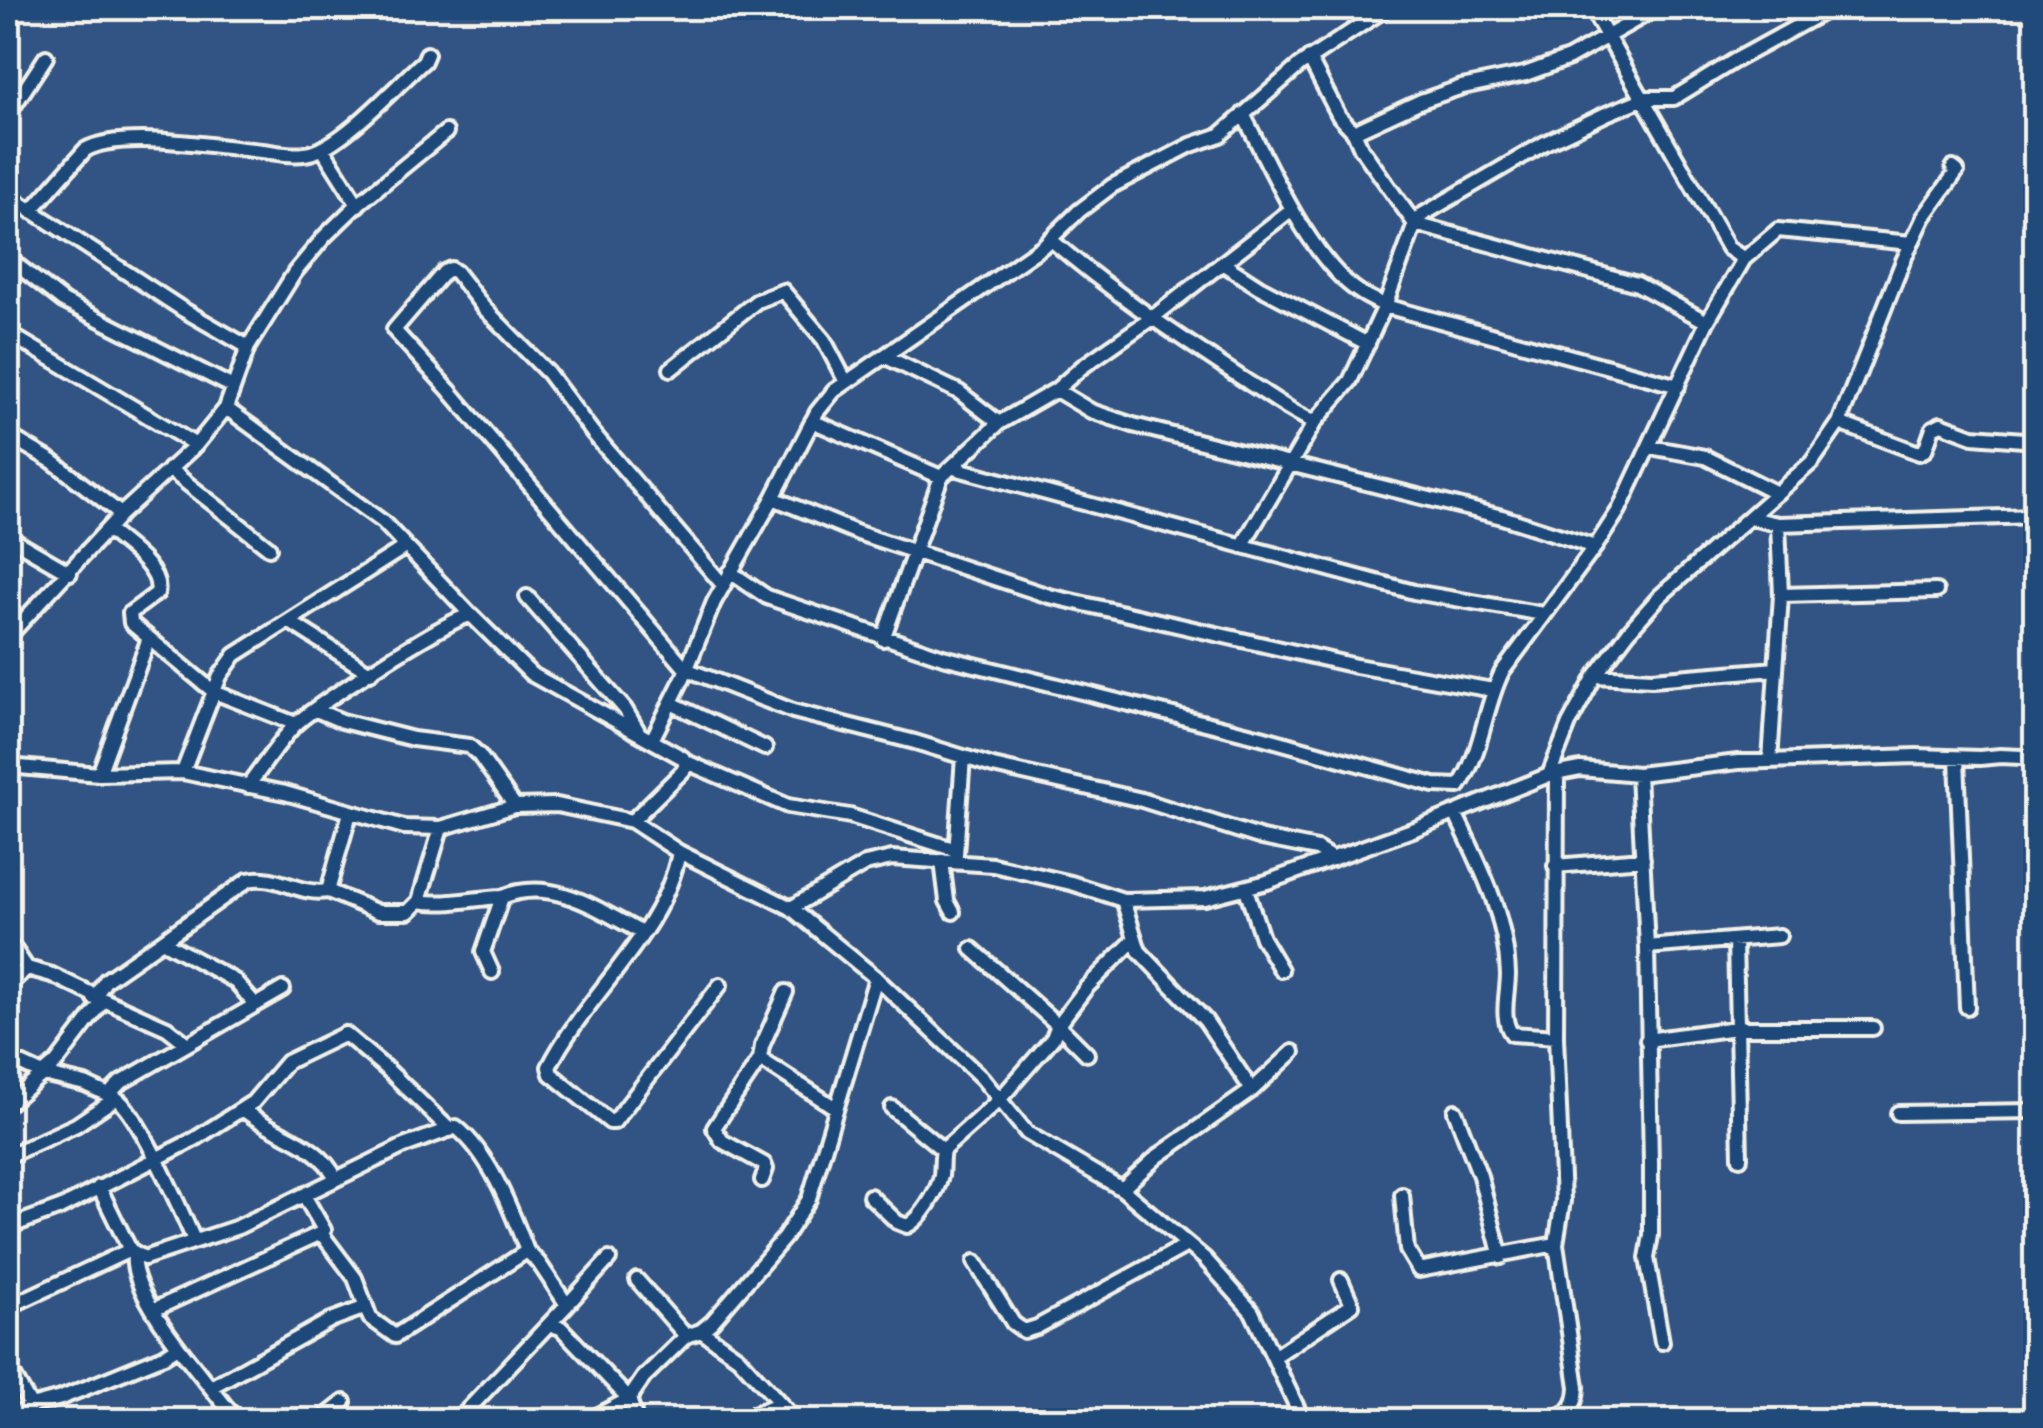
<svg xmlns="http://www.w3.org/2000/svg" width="2043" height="1428" viewBox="0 0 2043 1428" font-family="Pangolin,sans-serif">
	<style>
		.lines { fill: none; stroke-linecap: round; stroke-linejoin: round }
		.minor-casing { stroke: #f4f1e8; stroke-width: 20 }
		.minor { stroke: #1f4a7a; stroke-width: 12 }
	</style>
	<rect width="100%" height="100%" fill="#315484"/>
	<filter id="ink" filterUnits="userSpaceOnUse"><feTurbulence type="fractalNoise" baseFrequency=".01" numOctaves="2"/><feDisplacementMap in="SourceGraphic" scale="20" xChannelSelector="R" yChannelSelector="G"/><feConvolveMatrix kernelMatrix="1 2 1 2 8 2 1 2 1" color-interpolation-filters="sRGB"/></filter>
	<g filter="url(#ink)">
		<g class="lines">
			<g class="minor-casing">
				<path id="minor" d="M 1591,8 L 1728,248 L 1744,259
					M 1309,58 L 1339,116 L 1354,132 L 1361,148 L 1415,224 L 1637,284 L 1707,322
					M 1243,114 C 1269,165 1310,259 1358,291 C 1366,297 1376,301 1385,306 L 1678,386
					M 8,115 L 46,57
					M 1354,132 L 1421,101 L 1462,87 L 1525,74 L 1569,58 L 1657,8
					M 322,148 L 358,205
					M 8,195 L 182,309 L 248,347
					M 31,211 L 85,150 C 120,129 219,147 262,151 C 280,153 299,158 316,151 C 349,138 396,86 424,61 L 427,54
					M 1050,239 C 1115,295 1178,336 1249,383 C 1272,397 1290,412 1315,422
					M 8,258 L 63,301 L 233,387
					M 1222,263 L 1259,287 L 1368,344
					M 8,333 L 196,445
					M 886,357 L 959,392 L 999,423
					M 671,369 L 757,301 L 783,291 L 824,340 L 846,382
					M 1056,390 L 1091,411 L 1133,425 L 1502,517 L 1595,547
					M 226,408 L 383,522 L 471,615
					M 812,421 L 941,477
					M 1839,423 L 1919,453 L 1925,450 L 1933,428 L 1941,424 L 1973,436 L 2036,441
					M 8,435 L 52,461 L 121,514 L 8,637
					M 1650,447 L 1705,457 L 1777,493
					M 954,468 L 1414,592 L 1543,614
					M 169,469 L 269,548
					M 773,498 L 858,533 L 1049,596 L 1356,666 L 1493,690
					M 121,514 L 196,445 L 226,408 L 248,347 L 295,272 L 325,236 L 358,204 L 446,132
					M 1751,518 L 1778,524 L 2036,516
					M 109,531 C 125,545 163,569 157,593 L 130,613 L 131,623 L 214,692 L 296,724
					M 8,537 L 70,573
					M 1242,546 L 1315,422 L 1350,381 L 1385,306 L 1415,224 L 1422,215 L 1545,143 L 1606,114 L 1645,98 L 1674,98 L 1734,61 L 1827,10
					M 730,572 L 767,597 L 943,657 L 1261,737 L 1434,785 L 1459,786
					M 723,585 L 593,433 L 548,373 L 484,308 L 456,272 L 451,269 L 444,272 L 394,330 L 449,390 L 686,669 L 793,711 L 915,742 L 993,766 L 1142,800 L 1262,838 L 1317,849 L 1333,859
					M 1781,595 L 1936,591
					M 527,597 L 625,709 L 638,731
					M 290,622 L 370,673
					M 883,639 L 941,477 L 999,423 L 1056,390 L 1082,367 L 1152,318 L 1292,209
					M 1595,676 L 1652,679 L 1776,669
					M 671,703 L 765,748
					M 316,710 L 342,721 L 413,739 L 469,746 L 479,755 L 515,806
					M 652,740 L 683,678 L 714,602 L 773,498 L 817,412 L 834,391 L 1043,246 L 1079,211 L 1112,186 L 1191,145 L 1220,135 L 1300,65 L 1387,8
					M 1957,758 L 1967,1007
					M 684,761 L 788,806 L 850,816 L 956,850
					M 1770,761 L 1781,595 L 1778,524
					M 8,766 L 99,774 L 183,772 L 285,793 L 404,827 L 441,828 L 515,806 L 557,805 L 632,821 L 679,852 L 791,908 L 876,978 L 982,1078 L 1027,1133 L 1122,1189 L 1205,1259 L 1252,1312 L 1303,1420
					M 183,772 L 220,676 L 235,655 L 405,547
					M 99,774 L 149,638
					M 1638,774 L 1647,947 L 1651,1164 L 1651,1235 L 1647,1258 L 1662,1342
					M 1549,775 L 1569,724 L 1595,676 L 1629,631 L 1660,596 L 1812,462 L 1839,423 L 1903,261 L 1924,217 L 1957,171 L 1953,168
					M 248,786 C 263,766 278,743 295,725 C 312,707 451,617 471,615 L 531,674 L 683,758 L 686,765 L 683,771 L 632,821
					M 1459,786 C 1482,754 1484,708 1502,672 L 1595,547 L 1619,510 L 1707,322 L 1744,259 L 1778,230 L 1911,243
					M 1455,813 C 1480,865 1506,915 1508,974 C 1508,993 1500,1019 1512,1034 L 1556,1037
					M 679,852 C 665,932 585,995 549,1067 L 551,1074 L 610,1122 L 614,1122 L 720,985
					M 956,854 L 963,757
					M 942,861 L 947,901 L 953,912
					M 1555,866 L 1643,859
					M 1246,889 L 1262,938 L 1281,970
					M 328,891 L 378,912 L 408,912 L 419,901 C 445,906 475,898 502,897 L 483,952 L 492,972
					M 502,897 C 552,876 599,910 642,933
					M 1123,900 L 1139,951 L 1205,1020 L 1252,1090
					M 419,901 L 441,828
					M 791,908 L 865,864 L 892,858 L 993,865 L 1071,883 L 1123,900 L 1205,898 L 1267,882 L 1415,829 L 1549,775 L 1580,769 L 1638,774 L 1738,762 L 1916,756 L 1980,758 L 2000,756 L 2022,757 L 2036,762
					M 1735,940 L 1740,1158
					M 162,941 L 248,880 C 277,873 298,896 328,891 L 350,813
					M 1647,947 L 1779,936
					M 15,950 L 27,968 L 52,975 L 104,1000 L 56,1063 L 43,1074 L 85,1084 L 113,1097 L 113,1090 L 120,1083 L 283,989
					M 786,992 L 762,1046 L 760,1059 L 834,1107
					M 8,993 L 13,981 L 27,968
					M 94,998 L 106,980 L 162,941 L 235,981 L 254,1003
					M 104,1000 L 167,1028 L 186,1043
					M 1647,1040 L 1736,1028 L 1873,1028
					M 1087,1054 L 1058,1025 L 1086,988 L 1135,939
					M 8,1058 L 43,1074 L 8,1104
					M 760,1059 L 714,1128 L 722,1141 L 764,1164 L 766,1169 L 762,1180
					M 892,1108 L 943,1150
					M 243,1109 C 272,1135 319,1141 336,1179
					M 1455,1111 L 1480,1176 L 1501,1257
					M 1898,1113 L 2036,1111
					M 8,1156 L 76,1125 L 116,1098 C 139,1113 181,1211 194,1240
					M 99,1187 L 130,1250 L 144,1258 L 238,1227 L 404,1146 L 456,1127 C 491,1155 511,1210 527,1251
					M 1122,1189 L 1158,1156 L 1252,1090 L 1293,1052
					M 1402,1195 L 1407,1250 L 1419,1270 L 1556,1244
					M 870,1196 L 897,1222 L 907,1226 C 921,1219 937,1193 941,1176 C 942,1168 941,1159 943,1150 L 999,1100 L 1053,1038 L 1058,1025 L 972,949
					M 8,1227 L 60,1208 L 195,1139 L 253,1102 L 287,1062 L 345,1034 L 389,1071 L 450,1130
					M 134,1255 C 128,1298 211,1384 236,1420
					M 975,1262 L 1013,1323 L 1024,1331 L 1037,1327 L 1187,1245
					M 567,1305 L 609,1259
					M 8,1307 L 130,1250
					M 366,1307 L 370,1318 L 395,1336 L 527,1251 L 539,1263 L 567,1305 L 458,1420
					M 153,1310 L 321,1233 L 324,1230 L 305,1197
					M 549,1324 L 561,1328 L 629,1399 L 589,1420
					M 701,1331 L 738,1357 L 780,1403
					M 686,1336 L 701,1331 L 712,1322 L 784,1238 L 809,1199 L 876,978
					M 1275,1356 L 1352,1305 L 1341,1280
					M 8,1366 L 31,1406
					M 211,1387 L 331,1320 L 366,1307 L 355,1278 L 321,1233
					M 8,1419 L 31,1406 L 61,1398 L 164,1356 L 178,1347
					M 321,1420 L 344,1402
					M 636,1420 L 629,1399 L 644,1377 L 686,1336 L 637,1280
					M 740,1420 L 780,1403 L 795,1420
					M 1549,1420 C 1569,1412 1576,1409 1577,1387 L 1556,1244 L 1563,1201 L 1556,1037 L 1557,773"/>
			</g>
			<use href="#minor" class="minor"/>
		</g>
	</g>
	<rect width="2043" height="1428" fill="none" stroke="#1f4a7a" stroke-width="40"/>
	<rect x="20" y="20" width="2003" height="1388" fill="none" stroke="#f4f1e8" stroke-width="4" filter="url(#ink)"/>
</svg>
